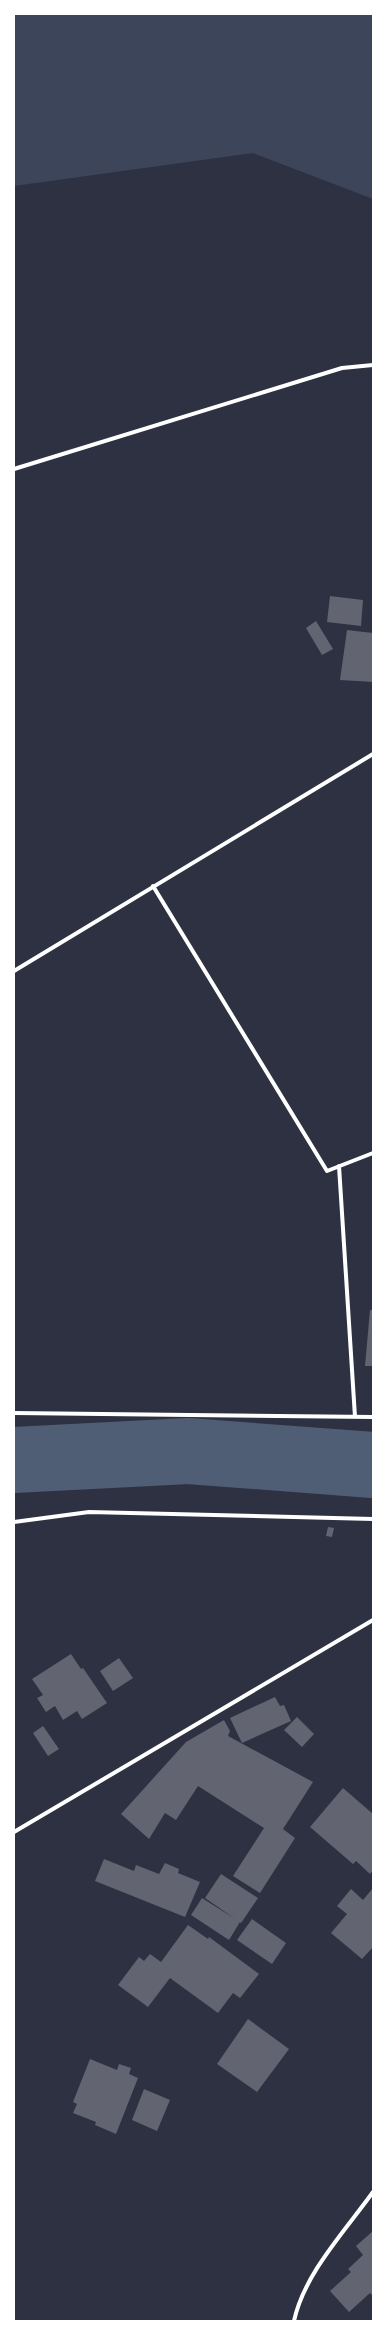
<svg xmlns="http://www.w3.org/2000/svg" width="387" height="2335" viewBox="0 0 387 2335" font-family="Karla,sans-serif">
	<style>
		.green { fill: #3c4559 }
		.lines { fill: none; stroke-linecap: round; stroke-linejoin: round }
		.river { stroke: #4f5d75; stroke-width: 66 }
		.building { fill: #626471 }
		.minor { stroke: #fff; stroke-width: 4 }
	</style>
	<rect width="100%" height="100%" fill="#2d3142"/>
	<path class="green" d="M 14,14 L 373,14 L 373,199 L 253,153 L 14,186 Z"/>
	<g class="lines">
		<path class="river" d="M 14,1460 L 188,1451 L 373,1465"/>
	</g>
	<path class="building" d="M 330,596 L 363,600 L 361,626 L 327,622 Z
		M 316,621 L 333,649 L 322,655 L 306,628 Z
		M 347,630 L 373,633 L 373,682 L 340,680 Z
		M 370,1310 L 373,1310 L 373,1366 L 365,1366 Z
		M 328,1527 L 334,1528 L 332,1537 L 326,1536 Z
		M 71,1654 L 81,1669 L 83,1668 L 107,1703 L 82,1719 L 77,1711 L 63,1720 L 55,1706 L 46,1712 L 37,1698 L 43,1695 L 32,1679 Z
		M 119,1658 L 133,1678 L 113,1691 L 100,1671 Z
		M 275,1697 L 280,1706 L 284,1705 L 291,1721 L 242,1743 L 230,1718 Z
		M 297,1717 L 314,1734 L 302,1747 L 284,1730 Z
		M 224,1720 L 230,1731 L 228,1736 L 313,1782 L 283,1829 L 295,1838 L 260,1893 L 233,1876 L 264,1828 L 198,1786 L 176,1820 L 165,1813 L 149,1839 L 121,1814 L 186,1742 Z
		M 43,1726 L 59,1749 L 48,1756 L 33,1733 Z
		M 343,1788 L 373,1814 L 373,1870 L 370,1874 L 356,1861 L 353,1864 L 310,1827 Z
		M 104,1859 L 134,1871 L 136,1865 L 159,1874 L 165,1863 L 179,1869 L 178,1873 L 200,1882 L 185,1917 L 95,1881 Z
		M 221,1874 L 258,1898 L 241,1923 L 205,1898 Z
		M 373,1888 L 373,1947 L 362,1959 L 331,1933 L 347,1914 L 337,1906 L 351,1889 L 363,1900 Z
		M 202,1898 L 240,1922 L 229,1940 L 191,1915 Z
		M 252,1919 L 286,1943 L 272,1964 L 237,1940 Z
		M 188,1925 L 208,1939 L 209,1937 L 259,1974 L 240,1998 L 233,1993 L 218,2013 L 170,1978 L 148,2007 L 118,1985 L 139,1957 L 144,1961 L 150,1954 L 161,1962 Z
		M 248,2019 L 289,2049 L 257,2092 L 217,2064 Z
		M 90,2059 L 117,2070 L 119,2064 L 131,2068 L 129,2074 L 138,2078 L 116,2134 L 95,2125 L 96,2122 L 73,2113 L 77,2104 L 73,2102 Z
		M 144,2089 L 170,2100 L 157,2131 L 132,2120 Z
		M 373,2231 L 373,2296 L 370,2293 L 349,2312 L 330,2291 L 351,2272 L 348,2269 L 363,2255 L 356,2246 Z"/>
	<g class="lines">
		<path class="minor" d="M 14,469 L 342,368 L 373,365
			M 153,886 L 327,1171 L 373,1153
			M 14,971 L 373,754
			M 339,1166 L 355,1417
			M 14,1413 L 373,1417
			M 14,1522 L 89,1512 L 373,1519
			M 14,1832 L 373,1620
			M 294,2321 C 304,2274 345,2231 373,2192"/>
	</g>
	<rect width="387" height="2335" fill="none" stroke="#ffffff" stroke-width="30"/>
</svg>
